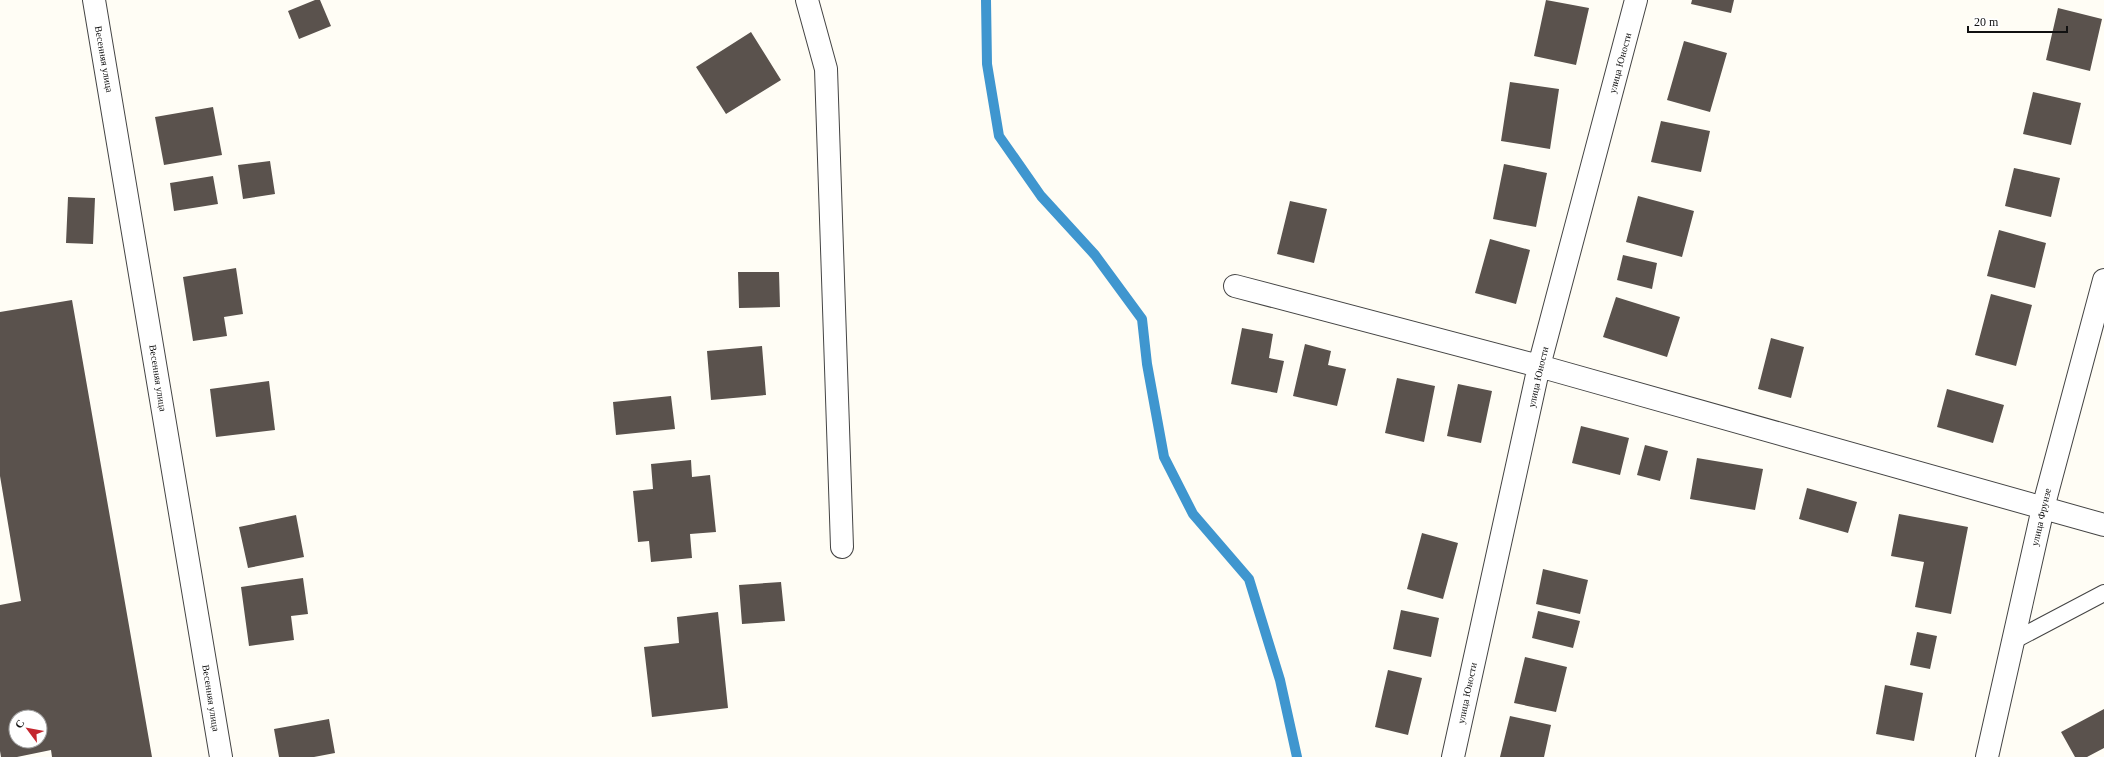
<svg xmlns="http://www.w3.org/2000/svg" width="2104" height="757" viewBox="0 0 2104 757" font-family="Georgia,serif">
	<style>
		.lines { fill: none; stroke-linecap: round; stroke-linejoin: round }
		.stream { stroke: #3f96cf; stroke-width: 10 }
		.building { fill: #5a524d; fill-rule: evenodd }
		.service-casing { stroke: #444; stroke-width: 18 }
		.minor-casing { stroke: #444; stroke-width: 24 }
		.service { stroke: #fff; stroke-width: 16 }
		.minor { stroke: #fff; stroke-width: 22 }
		.labels { text-anchor: middle; dominant-baseline: central; stroke-width: 4; stroke-linejoin: round; paint-order: stroke }
		.street-label { font-size: 10px; fill: #111; stroke: #fff }
	</style>
	<rect width="100%" height="100%" fill="#fffdf5"/>
	<g class="lines">
		<path class="stream" d="M 986,0 L 987,64 L 999,136 L 1041,196 L 1095,255 L 1142,319 L 1147,364 L 1164,457 L 1193,514 L 1249,579 L 1280,680 L 1297,757"/>
	</g>
	<path class="building" d="M 315,0 L 320,0 L 331,26 L 299,39 L 288,11 Z
		M 1546,0 L 1589,8 L 1576,65 L 1534,56 Z
		M 1692,0 L 1734,0 L 1731,13 L 1691,4 Z
		M 2058,8 L 2102,19 L 2090,71 L 2046,60 Z
		M 751,32 L 781,80 L 726,114 L 696,67 Z
		M 1684,41 L 1727,53 L 1710,112 L 1667,100 Z
		M 1510,82 L 1559,89 L 1550,149 L 1501,141 Z
		M 2033,92 L 2081,103 L 2071,145 L 2023,134 Z
		M 213,107 L 222,155 L 164,165 L 155,117 Z
		M 1661,121 L 1710,131 L 1701,172 L 1651,162 Z
		M 270,161 L 275,194 L 243,199 L 238,165 Z
		M 1504,164 L 1547,173 L 1536,227 L 1493,219 Z
		M 2014,168 L 2060,178 L 2051,217 L 2005,206 Z
		M 213,176 L 218,204 L 174,211 L 170,183 Z
		M 1638,196 L 1694,211 L 1682,257 L 1626,242 Z
		M 68,197 L 95,198 L 93,244 L 66,243 Z
		M 1290,201 L 1327,209 L 1314,263 L 1277,254 Z
		M 1999,230 L 2046,243 L 2035,288 L 1987,276 Z
		M 1490,239 L 1530,250 L 1516,304 L 1475,293 Z
		M 1623,255 L 1657,263 L 1652,289 L 1617,280 Z
		M 236,268 L 243,314 L 224,317 L 227,336 L 193,341 L 183,277 Z
		M 738,272 L 779,272 L 780,307 L 739,308 Z
		M 1991,294 L 2032,305 L 2016,366 L 1975,355 Z
		M 1616,297 L 1680,317 L 1667,357 L 1603,337 Z
		M 72,300 L 152,757 L 52,757 L 51,750 L 17,757 L 1,757 L 0,751 L 0,605 L 21,601 L 0,476 L 0,312 ZM 16,717 L 40,717 L 40,741 L 16,741 Z
		M 1242,328 L 1273,334 L 1269,358 L 1284,361 L 1277,393 L 1231,384 Z
		M 1771,338 L 1804,347 L 1791,398 L 1758,389 Z
		M 1305,344 L 1331,351 L 1328,365 L 1346,369 L 1337,406 L 1293,396 Z
		M 762,346 L 766,395 L 711,400 L 707,351 Z
		M 1397,378 L 1435,386 L 1424,442 L 1385,433 Z
		M 269,381 L 275,430 L 216,437 L 210,389 Z
		M 1458,384 L 1492,391 L 1481,443 L 1447,436 Z
		M 1947,389 L 2004,405 L 1993,443 L 1937,427 Z
		M 671,396 L 675,429 L 616,435 L 613,402 Z
		M 1581,426 L 1629,438 L 1620,475 L 1572,463 Z
		M 1645,445 L 1668,451 L 1660,481 L 1637,475 Z
		M 1697,458 L 1763,469 L 1755,510 L 1690,499 Z
		M 691,460 L 692,477 L 710,475 L 716,532 L 690,534 L 692,558 L 651,562 L 649,541 L 638,542 L 633,491 L 653,489 L 651,464 Z
		M 1807,488 L 1857,502 L 1848,533 L 1799,519 Z
		M 1899,514 L 1968,527 L 1951,614 L 1915,607 L 1924,562 L 1891,556 Z
		M 296,515 L 304,557 L 248,568 L 239,527 Z
		M 1422,533 L 1458,543 L 1443,599 L 1407,589 Z
		M 1543,569 L 1588,580 L 1580,614 L 1536,604 Z
		M 303,578 L 308,614 L 291,616 L 294,640 L 249,646 L 241,587 Z
		M 781,582 L 785,621 L 742,624 L 739,585 Z
		M 1401,610 L 1439,618 L 1431,657 L 1393,649 Z
		M 1538,611 L 1580,621 L 1573,648 L 1532,638 Z
		M 718,612 L 728,708 L 652,717 L 644,647 L 679,643 L 677,617 Z
		M 1917,632 L 1937,636 L 1930,669 L 1910,665 Z
		M 1525,657 L 1567,667 L 1556,712 L 1514,703 Z
		M 1388,670 L 1422,678 L 1408,735 L 1375,727 Z
		M 1885,685 L 1923,693 L 1914,741 L 1876,734 Z
		M 2104,709 L 2104,748 L 2087,757 L 2075,757 L 2061,732 Z
		M 1510,716 L 1551,725 L 1544,757 L 1500,757 Z
		M 329,719 L 335,753 L 314,757 L 279,757 L 274,729 Z"/>
	<g class="lines">
		<g class="service-casing">
			<path id="service" d="M 2013,641 L 2104,593"/>
		</g>
		<g class="minor-casing">
			<path id="minor" d="M 94,0 L 221,757
				M 807,0 L 826,69 L 842,547
				M 1235,286 L 1539,366 L 2104,525
				M 1453,757 L 1539,366 L 1636,0
				M 1987,757 L 2043,508 L 2104,280"/>
		</g>
		<use href="#service" class="service"/>
		<use href="#minor" class="minor"/>
	</g>
	<g class="labels">
		<g class="street-label">
			<text transform="translate(104 59) rotate(80)">Весенняя улица</text>
			<text transform="translate(1620 63) rotate(-75)">улица Юности</text>
			<text transform="translate(1538 377) rotate(-77)">улица Юности</text>
			<text transform="translate(158 378) rotate(81)">Весенняя улица</text>
			<text transform="translate(2041 517) rotate(-77)">улица Фрунзе</text>
			<text transform="translate(1467 693) rotate(-78)">улица Юности</text>
			<text transform="translate(211 698) rotate(81)">Весенняя улица</text>
		</g>
	</g>
	<g transform="translate(28 729) rotate(302)"><circle r="19" fill="#ffffff" stroke="#a0a0a0"/>
	<path d="M0-3L7 15L0 10L-7 15Z" fill="#c4262e"/>
	<text y="-6" font-size="11" font-weight="bold" text-anchor="middle" fill="#111111">С</text>
	</g>
	<path d="M1968 26v6h99v-6" fill="none" stroke="#111111" stroke-width="2"/>
	<text x="1974" y="26" font-size="12" fill="#111111" stroke="#ffffff" stroke-width="3" paint-order="stroke">20 m</text>
</svg>
